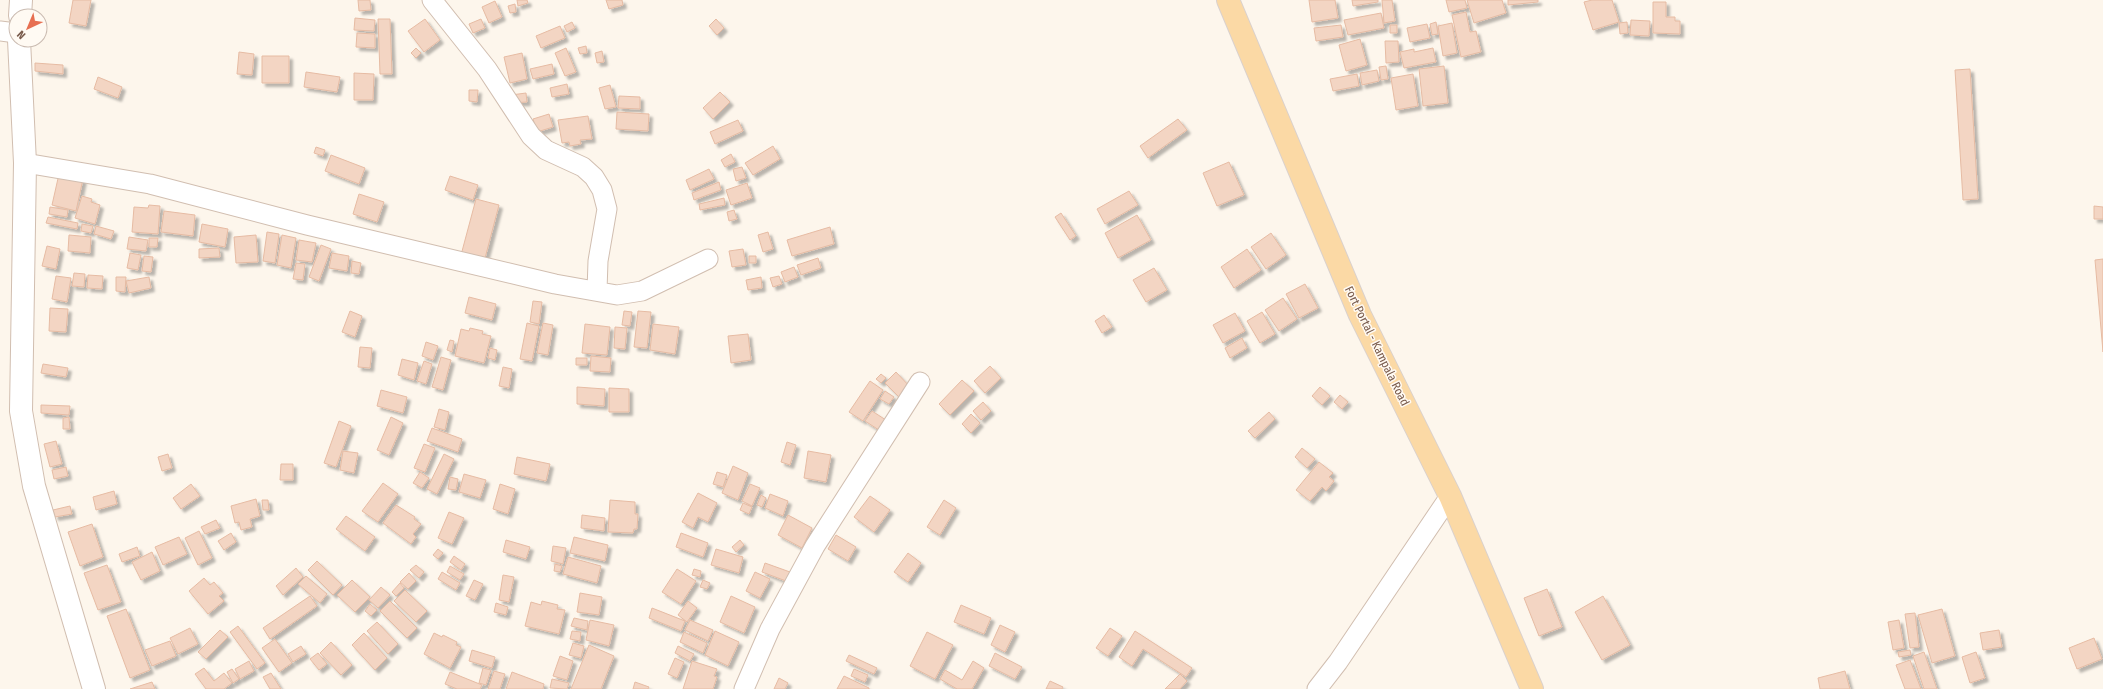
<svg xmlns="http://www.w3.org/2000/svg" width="2103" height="689" viewBox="0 0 2103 689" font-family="'Fira Sans Condensed',sans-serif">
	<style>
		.building { fill: #f3d5c3; stroke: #e6bba3; filter: url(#shadow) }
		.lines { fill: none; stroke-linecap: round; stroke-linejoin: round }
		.minor-casing { stroke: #d1beb0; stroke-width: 21 }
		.tertiary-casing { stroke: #d1beb0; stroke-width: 24 }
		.primary-casing { stroke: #dad1cd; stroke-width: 24 }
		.minor { stroke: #fff; stroke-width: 19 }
		.tertiary { stroke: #fff; stroke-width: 22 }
		.primary { stroke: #fbd9a5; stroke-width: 22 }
		.labels { text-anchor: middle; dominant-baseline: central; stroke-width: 3; stroke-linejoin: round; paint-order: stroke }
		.street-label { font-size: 12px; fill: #7a5c4d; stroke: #fffaf3 }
	</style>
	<defs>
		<filter id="shadow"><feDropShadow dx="3.5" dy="3.5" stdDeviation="1" flood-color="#0004"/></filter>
	</defs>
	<rect width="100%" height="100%" fill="#fdf6ec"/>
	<path class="building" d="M 73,0 L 91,0 L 86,26 L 69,23 Z
		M 358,0 L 370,0 L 371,10 L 359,11 Z
		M 517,0 L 527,0 L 528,3 L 518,6 Z
		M 606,0 L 622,0 L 623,5 L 609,9 Z
		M 1309,0 L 1335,0 L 1338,18 L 1312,22 Z
		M 1352,0 L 1378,0 L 1378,2 L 1353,6 Z
		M 1382,0 L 1392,0 L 1395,21 L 1384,23 Z
		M 1446,0 L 1465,0 L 1467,8 L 1449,12 Z
		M 1467,0 L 1502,0 L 1506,13 L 1474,23 Z
		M 1508,0 L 1538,0 L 1538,2 L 1508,5 Z
		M 1592,0 L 1612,0 L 1619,22 L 1593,30 L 1584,2 Z
		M 495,1 L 502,17 L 489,23 L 482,7 Z
		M 1653,2 L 1666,2 L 1666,17 L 1675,17 L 1675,21 L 1680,21 L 1680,34 L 1653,33 Z
		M 515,4 L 516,12 L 510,13 L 508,6 Z
		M 1466,12 L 1470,32 L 1476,31 L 1481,52 L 1461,57 L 1452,15 Z
		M 1381,13 L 1384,28 L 1348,35 L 1344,20 Z
		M 355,18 L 375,20 L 374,31 L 354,30 Z
		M 378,19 L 390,19 L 392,74 L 380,74 Z
		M 425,19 L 440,40 L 424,52 L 408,31 Z
		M 481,19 L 485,28 L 473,33 L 469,24 Z
		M 716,19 L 724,28 L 717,35 L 709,26 Z
		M 1631,20 L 1650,21 L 1649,36 L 1630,35 Z
		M 572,22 L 575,28 L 567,32 L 564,26 Z
		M 1436,22 L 1438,34 L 1432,35 L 1430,24 Z
		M 1627,22 L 1628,33 L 1620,34 L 1619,23 Z
		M 1452,23 L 1457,53 L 1443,56 L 1438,26 Z
		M 1427,24 L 1430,38 L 1410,42 L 1407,28 Z
		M 1341,25 L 1343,37 L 1316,41 L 1314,28 Z
		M 1390,25 L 1397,25 L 1397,33 L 1390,33 Z
		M 560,26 L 565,38 L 541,48 L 536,36 Z
		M 357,33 L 375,34 L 375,48 L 356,47 Z
		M 1360,39 L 1367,65 L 1346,71 L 1339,45 Z
		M 1385,41 L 1398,41 L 1399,62 L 1386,63 Z
		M 586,46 L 587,53 L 580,54 L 578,48 Z
		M 416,48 L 421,53 L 416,58 L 411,53 Z
		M 566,48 L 576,72 L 565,76 L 555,53 Z
		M 1433,48 L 1436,62 L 1404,68 L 1400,52 L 1414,49 L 1414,52 Z
		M 602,51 L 604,62 L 597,63 L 595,53 Z
		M 239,52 L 254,54 L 252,75 L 237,74 Z
		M 522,53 L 527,79 L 510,83 L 504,57 Z
		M 262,56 L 289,56 L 289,83 L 262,83 Z
		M 35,63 L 63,65 L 63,74 L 35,71 Z
		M 552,64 L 554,74 L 533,79 L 530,69 Z
		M 1386,66 L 1388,79 L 1381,80 L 1379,67 Z
		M 1444,66 L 1448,103 L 1423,106 L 1419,69 Z
		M 1970,69 L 1978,199 L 1963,200 L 1955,70 Z
		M 1377,70 L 1379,81 L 1362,85 L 1360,73 Z
		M 306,72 L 340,77 L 337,92 L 304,87 Z
		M 354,73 L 374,74 L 373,100 L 354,100 Z
		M 1357,74 L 1359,86 L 1333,91 L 1330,79 Z
		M 1413,74 L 1418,106 L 1396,110 L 1391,78 Z
		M 98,77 L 122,87 L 118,98 L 94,89 Z
		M 567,84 L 569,94 L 552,97 L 550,88 Z
		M 610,85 L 616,107 L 605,109 L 599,88 Z
		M 469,90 L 478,90 L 477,102 L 469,101 Z
		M 720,92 L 730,102 L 713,119 L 703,108 Z
		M 526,93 L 527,102 L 511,103 L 511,95 Z
		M 619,96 L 640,97 L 640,109 L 618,108 Z
		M 617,112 L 649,114 L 648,131 L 616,129 Z
		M 549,114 L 553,127 L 537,132 L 533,119 Z
		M 588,116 L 592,139 L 580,140 L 581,144 L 570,146 L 569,142 L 562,143 L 558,120 Z
		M 1178,119 L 1187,130 L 1148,158 L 1140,146 Z
		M 738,120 L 743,131 L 715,144 L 710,132 Z
		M 773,146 L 780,159 L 753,175 L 745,163 Z
		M 316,147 L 325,150 L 323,156 L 314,153 Z
		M 731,154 L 735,162 L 725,167 L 721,160 Z
		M 331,155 L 365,168 L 359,184 L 325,171 Z
		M 1229,162 L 1244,195 L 1217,206 L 1203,173 Z
		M 742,167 L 746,178 L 736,181 L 733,169 Z
		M 709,169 L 714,179 L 690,190 L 686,180 Z
		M 59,174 L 83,179 L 76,211 L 52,205 Z
		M 450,176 L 478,185 L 473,200 L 445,190 Z
		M 719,182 L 721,190 L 694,200 L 692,193 Z
		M 747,183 L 752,198 L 731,205 L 726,190 Z
		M 1129,191 L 1138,205 L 1105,224 L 1097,209 Z
		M 359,194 L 384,202 L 377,222 L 353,214 Z
		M 82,196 L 92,199 L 91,202 L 100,205 L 95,224 L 75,218 Z
		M 724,198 L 725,205 L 700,210 L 699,204 Z
		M 476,199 L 499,205 L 484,262 L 461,255 Z
		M 149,205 L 160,206 L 158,234 L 132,232 L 134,207 L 148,208 Z
		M 2094,206 L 2103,207 L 2103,219 L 2094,219 Z
		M 50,207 L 68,210 L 67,217 L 49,214 Z
		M 734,210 L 737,219 L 729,221 L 727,212 Z
		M 164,211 L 195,215 L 193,236 L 161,232 Z
		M 1061,213 L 1076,236 L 1070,240 L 1055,217 Z
		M 1137,215 L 1151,240 L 1118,258 L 1105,233 Z
		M 48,217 L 78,223 L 77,229 L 46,223 Z
		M 82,224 L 93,226 L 91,233 L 81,231 Z
		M 202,224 L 228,229 L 225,247 L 199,242 Z
		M 96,226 L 114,231 L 111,239 L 94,234 Z
		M 830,227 L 834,244 L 792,256 L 787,240 Z
		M 267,232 L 279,234 L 275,263 L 263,261 Z
		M 768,232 L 773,249 L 763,252 L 758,235 Z
		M 1271,233 L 1286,255 L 1266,269 L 1251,247 Z
		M 69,235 L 91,237 L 90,253 L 68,251 Z
		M 256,235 L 258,262 L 236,263 L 234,237 Z
		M 282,235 L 296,238 L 291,268 L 277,265 Z
		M 129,237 L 148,240 L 146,251 L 127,249 Z
		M 149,238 L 158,238 L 157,247 L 149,247 Z
		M 299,240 L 316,243 L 312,262 L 296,260 Z
		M 321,245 L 331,249 L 319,281 L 309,277 Z
		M 47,246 L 60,249 L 56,269 L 42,266 Z
		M 219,248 L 220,257 L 199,258 L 199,249 Z
		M 743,249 L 746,265 L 732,267 L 729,251 Z
		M 1247,249 L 1261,270 L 1234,288 L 1221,267 Z
		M 130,253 L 141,255 L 138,270 L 127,268 Z
		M 332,253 L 349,256 L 347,271 L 329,268 Z
		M 144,256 L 153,257 L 151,272 L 142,271 Z
		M 749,256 L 756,256 L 756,263 L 749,263 Z
		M 818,258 L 821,268 L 801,275 L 797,265 Z
		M 2103,259 L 2103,352 L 2095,260 Z
		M 352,261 L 361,263 L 359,274 L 351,273 Z
		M 296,263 L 305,264 L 303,280 L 293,279 Z
		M 794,267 L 798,277 L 785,282 L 781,272 Z
		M 1154,268 L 1167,290 L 1146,302 L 1133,280 Z
		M 74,273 L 85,274 L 84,287 L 72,286 Z
		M 88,275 L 103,276 L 102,289 L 87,288 Z
		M 56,276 L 71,278 L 67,302 L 52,299 Z
		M 779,276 L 782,284 L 773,287 L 770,278 Z
		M 116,277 L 126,277 L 125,292 L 116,291 Z
		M 149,277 L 151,288 L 129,293 L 126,281 Z
		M 761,277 L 762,288 L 748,290 L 746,280 Z
		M 1305,284 L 1318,308 L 1299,318 L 1286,294 Z
		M 469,297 L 496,304 L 492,320 L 465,313 Z
		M 1283,298 L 1297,319 L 1279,331 L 1265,310 Z
		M 533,301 L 542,302 L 539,324 L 530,322 Z
		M 50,308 L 68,309 L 66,332 L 49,331 Z
		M 350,311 L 362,316 L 355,337 L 342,332 Z
		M 624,311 L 632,312 L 630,326 L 622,325 Z
		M 638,311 L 651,312 L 647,348 L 634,347 Z
		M 1262,312 L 1275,334 L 1260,343 L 1247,321 Z
		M 1235,313 L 1245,331 L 1223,343 L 1213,325 Z
		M 1104,315 L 1112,327 L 1102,333 L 1095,321 Z
		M 527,323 L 539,326 L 532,361 L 520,359 Z
		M 543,323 L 553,325 L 548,355 L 537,353 Z
		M 585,324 L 610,327 L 607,355 L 582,353 Z
		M 653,324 L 679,327 L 675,354 L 650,350 Z
		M 615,327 L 627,328 L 625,349 L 614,348 Z
		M 470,328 L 483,331 L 482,334 L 491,336 L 484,363 L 455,356 L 461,329 L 469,331 Z
		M 748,334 L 751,360 L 731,363 L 728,336 Z
		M 1242,338 L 1247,348 L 1230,358 L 1225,348 Z
		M 450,340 L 454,341 L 452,352 L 447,350 Z
		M 426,342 L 438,346 L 433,360 L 422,356 Z
		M 360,347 L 372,348 L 370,368 L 358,367 Z
		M 490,348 L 497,350 L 495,360 L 488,358 Z
		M 591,356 L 611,358 L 610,372 L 590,371 Z
		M 441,357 L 451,360 L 443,390 L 432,387 Z
		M 576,358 L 587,358 L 587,365 L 576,365 Z
		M 402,359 L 418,363 L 414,380 L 398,375 Z
		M 424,361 L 432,364 L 426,384 L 417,381 Z
		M 43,364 L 68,368 L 66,377 L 41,373 Z
		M 990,366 L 1001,378 L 985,393 L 974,381 Z
		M 503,367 L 512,369 L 509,388 L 499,386 Z
		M 896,372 L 912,389 L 901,399 L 885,383 Z
		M 881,374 L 886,378 L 881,383 L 876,379 Z
		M 962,380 L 974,391 L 950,415 L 939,404 Z
		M 870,381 L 883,390 L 863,421 L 849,412 Z
		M 577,387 L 605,389 L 604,406 L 577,404 Z
		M 1320,387 L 1330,396 L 1322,405 L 1312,396 Z
		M 609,388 L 629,389 L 629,412 L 609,412 Z
		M 381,390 L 407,397 L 403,413 L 377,406 Z
		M 885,391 L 894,397 L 889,404 L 880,399 Z
		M 1340,395 L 1348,402 L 1342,409 L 1334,402 Z
		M 983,402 L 991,411 L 981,420 L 973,411 Z
		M 41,405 L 70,406 L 69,415 L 41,413 Z
		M 439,409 L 449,412 L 445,430 L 434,427 Z
		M 872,411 L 889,422 L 882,432 L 865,421 Z
		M 1269,412 L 1275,419 L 1255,438 L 1248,431 Z
		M 971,414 L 980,423 L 971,433 L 962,424 Z
		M 69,417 L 70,429 L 63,429 L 63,418 Z
		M 391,417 L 403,423 L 389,455 L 377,450 Z
		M 339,421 L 351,426 L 336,467 L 324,463 Z
		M 432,428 L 462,439 L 458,452 L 427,441 Z
		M 56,441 L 62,464 L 50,467 L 44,444 Z
		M 787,442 L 796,445 L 790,465 L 781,462 Z
		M 424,444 L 435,448 L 425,472 L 414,468 Z
		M 1302,448 L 1315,459 L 1307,468 L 1295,457 Z
		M 343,451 L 358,453 L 354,473 L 340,470 Z
		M 808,451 L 831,455 L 826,482 L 804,478 Z
		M 168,454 L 172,468 L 162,471 L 158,457 Z
		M 444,454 L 454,459 L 437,494 L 427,489 Z
		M 517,457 L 550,464 L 546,481 L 514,474 Z
		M 1319,462 L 1333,473 L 1329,477 L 1334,481 L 1326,491 L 1322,487 L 1310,501 L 1296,490 Z
		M 281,464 L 293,464 L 293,480 L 280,480 Z
		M 733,466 L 748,473 L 738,500 L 722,493 Z
		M 66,467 L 68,476 L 54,479 L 52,470 Z
		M 420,472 L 429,478 L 422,488 L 413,483 Z
		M 717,472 L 727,475 L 723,487 L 713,484 Z
		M 464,474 L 486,480 L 480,498 L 459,492 Z
		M 450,477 L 458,479 L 456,490 L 448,489 Z
		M 383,483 L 398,494 L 378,522 L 362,511 Z
		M 191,484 L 200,496 L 181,509 L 173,498 Z
		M 500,484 L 515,489 L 508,514 L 493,509 Z
		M 750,484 L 760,488 L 752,506 L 742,501 Z
		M 114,491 L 117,504 L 96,510 L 93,497 Z
		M 698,493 L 717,503 L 708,522 L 698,517 L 693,528 L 682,522 Z
		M 770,494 L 788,501 L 783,516 L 765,508 Z
		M 761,495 L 766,498 L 762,507 L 757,505 Z
		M 870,496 L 890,510 L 874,532 L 854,517 Z
		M 256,499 L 260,516 L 250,519 L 252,527 L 241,530 L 239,522 L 235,523 L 231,506 Z
		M 262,500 L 268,500 L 269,510 L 263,510 Z
		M 610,500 L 635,502 L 635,514 L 638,514 L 637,529 L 634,529 L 633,533 L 608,532 Z
		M 944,500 L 956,508 L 940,535 L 927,527 Z
		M 743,503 L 752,507 L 749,514 L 740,510 Z
		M 396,505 L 415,517 L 414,519 L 421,524 L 413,534 L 416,537 L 411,544 L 383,523 Z
		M 70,506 L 72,514 L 55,517 L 53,510 Z
		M 449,512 L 464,518 L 452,544 L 438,538 Z
		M 582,515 L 605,518 L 604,531 L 581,528 Z
		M 788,515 L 812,528 L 802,548 L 778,535 Z
		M 346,516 L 375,537 L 365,551 L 336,529 Z
		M 216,520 L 220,528 L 205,534 L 201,527 Z
		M 92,524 L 103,557 L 80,566 L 68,532 Z
		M 199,531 L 212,558 L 198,565 L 185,538 Z
		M 231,533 L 236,542 L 224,550 L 218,541 Z
		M 681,533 L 708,543 L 703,557 L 676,547 Z
		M 836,535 L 856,547 L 848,561 L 828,549 Z
		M 179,537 L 187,554 L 163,565 L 155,547 Z
		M 574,537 L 608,545 L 605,561 L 570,553 Z
		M 506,540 L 530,547 L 526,559 L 503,552 Z
		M 740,540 L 744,545 L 736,552 L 732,547 Z
		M 553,546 L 566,548 L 563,564 L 551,561 Z
		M 137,547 L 140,556 L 122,562 L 119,554 Z
		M 438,549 L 443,553 L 438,559 L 433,555 Z
		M 716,549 L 743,557 L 739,573 L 711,565 Z
		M 152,552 L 160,571 L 141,580 L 132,562 Z
		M 908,553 L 921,563 L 908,582 L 894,572 Z
		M 454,556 L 465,564 L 461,570 L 450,562 Z
		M 568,557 L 601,566 L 597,583 L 563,574 Z
		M 317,561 L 342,585 L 333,595 L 308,570 Z
		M 765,563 L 790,572 L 786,581 L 762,572 Z
		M 555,564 L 562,566 L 560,572 L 554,571 Z
		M 107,565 L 121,602 L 98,610 L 84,573 Z
		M 416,565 L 424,572 L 419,578 L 410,570 Z
		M 450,566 L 464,574 L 460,580 L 447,572 Z
		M 296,568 L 303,577 L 283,595 L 276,586 Z
		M 677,569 L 696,581 L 681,604 L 662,592 Z
		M 694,569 L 701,571 L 700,577 L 692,575 Z
		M 442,572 L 460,583 L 456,590 L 438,579 Z
		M 755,572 L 770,579 L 760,598 L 746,591 Z
		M 409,573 L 416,581 L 408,589 L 400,582 Z
		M 503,575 L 514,577 L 509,602 L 499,600 Z
		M 306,576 L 327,594 L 320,603 L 298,584 Z
		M 204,578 L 210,585 L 214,582 L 223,593 L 219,596 L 224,601 L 208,614 L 189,591 Z
		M 352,580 L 370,597 L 355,612 L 337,595 Z
		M 474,580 L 483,584 L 475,600 L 466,596 Z
		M 703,580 L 710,583 L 707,589 L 700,587 Z
		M 400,583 L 404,588 L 396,596 L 392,592 Z
		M 381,587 L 390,595 L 378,608 L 369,600 Z
		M 1547,589 L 1562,627 L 1539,636 L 1524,598 Z
		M 405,590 L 427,611 L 416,622 L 394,601 Z
		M 580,593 L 602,597 L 599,615 L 577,612 Z
		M 310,596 L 317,606 L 270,639 L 263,628 Z
		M 731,596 L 755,607 L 744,633 L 720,622 Z
		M 1603,596 L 1630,645 L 1602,660 L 1575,612 Z
		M 390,601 L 417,628 L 407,638 L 380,611 Z
		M 542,601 L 558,605 L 557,609 L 565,610 L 559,634 L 525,626 L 531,602 L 541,605 Z
		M 688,601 L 697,608 L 687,622 L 678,615 Z
		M 496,603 L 508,607 L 506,615 L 494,612 Z
		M 370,604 L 377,610 L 371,616 L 365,611 Z
		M 961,605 L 991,618 L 984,634 L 954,622 Z
		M 652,608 L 685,621 L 681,631 L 649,618 Z
		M 126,609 L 150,670 L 130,678 L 107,616 Z
		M 1942,609 L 1955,656 L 1932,663 L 1918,615 Z
		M 1915,613 L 1919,647 L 1910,648 L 1905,614 Z
		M 574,618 L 588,621 L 587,630 L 571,626 Z
		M 590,620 L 614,625 L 609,646 L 586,640 Z
		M 690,620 L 713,630 L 708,641 L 685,630 Z
		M 1899,620 L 1904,648 L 1893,650 L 1888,622 Z
		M 377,622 L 398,644 L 388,654 L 367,631 Z
		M 1000,625 L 1015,632 L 1005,652 L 991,645 Z
		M 238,626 L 265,663 L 257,669 L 230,632 Z
		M 190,628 L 198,644 L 178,654 L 170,638 Z
		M 1110,628 L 1122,636 L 1108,656 L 1096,648 Z
		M 220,630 L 228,637 L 206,659 L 198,652 Z
		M 1999,630 L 2002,647 L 1983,650 L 1980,633 Z
		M 572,631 L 581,632 L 580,641 L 570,639 Z
		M 715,631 L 739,642 L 728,666 L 705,655 Z
		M 1135,631 L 1192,668 L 1186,677 L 1143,649 L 1132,666 L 1119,657 Z
		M 684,632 L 707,643 L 703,653 L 680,642 Z
		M 927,632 L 953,645 L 935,679 L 910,666 Z
		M 364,633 L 387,658 L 375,670 L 352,645 Z
		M 434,633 L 442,637 L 443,635 L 457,642 L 456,645 L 461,647 L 450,668 L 424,654 Z
		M 2094,638 L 2102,659 L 2077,669 L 2069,648 Z
		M 275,639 L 292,663 L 279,672 L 262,648 Z
		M 170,641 L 176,656 L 152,666 L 145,650 Z
		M 331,642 L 352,665 L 341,675 L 320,653 Z
		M 573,643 L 584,646 L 581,658 L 569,655 Z
		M 589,645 L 614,656 L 601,689 L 571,689 Z
		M 301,646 L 306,654 L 293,662 L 288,654 Z
		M 678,646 L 694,654 L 690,661 L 675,653 Z
		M 472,650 L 495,657 L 492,668 L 469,661 Z
		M 1910,650 L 1911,655 L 1899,657 L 1898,652 Z
		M 1924,652 L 1937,689 L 1924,689 L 1913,656 Z
		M 1976,652 L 1985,678 L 1970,683 L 1962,657 Z
		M 318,653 L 327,664 L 319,670 L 310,659 Z
		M 995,653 L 1022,667 L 1015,679 L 989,666 Z
		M 849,655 L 877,668 L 874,674 L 846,661 Z
		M 560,656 L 573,661 L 567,680 L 553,676 Z
		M 675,658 L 684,662 L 677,678 L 668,674 Z
		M 1910,660 L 1921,689 L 1905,689 L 1896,665 Z
		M 249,661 L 254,671 L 240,679 L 235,669 Z
		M 692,661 L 717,669 L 714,676 L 717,677 L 713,689 L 683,689 Z
		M 973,661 L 984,668 L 972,689 L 957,689 L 940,679 L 945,670 L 962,680 Z
		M 204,668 L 214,681 L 224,673 L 232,683 L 224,689 L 206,689 L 195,674 Z
		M 483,668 L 491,670 L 486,685 L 479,683 Z
		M 232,669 L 239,679 L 233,683 L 227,672 Z
		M 854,669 L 868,675 L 865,682 L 851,676 Z
		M 494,671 L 505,674 L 500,689 L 488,689 Z
		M 1845,671 L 1850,689 L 1820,689 L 1818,678 Z
		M 450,672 L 482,685 L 480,689 L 457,689 L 445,684 Z
		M 512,672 L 544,684 L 543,689 L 506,689 Z
		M 271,673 L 281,689 L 270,689 L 263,677 Z
		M 1180,674 L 1187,681 L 1180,689 L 1165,689 Z
		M 844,676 L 869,688 L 869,689 L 837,689 Z
		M 779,678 L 788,683 L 785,689 L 774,689 Z
		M 552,679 L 569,683 L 567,689 L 550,688 Z
		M 1050,681 L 1063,687 L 1062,689 L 1046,689 Z
		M 152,682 L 155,689 L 130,689 Z
		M 635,682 L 649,687 L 648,689 L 633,689 Z"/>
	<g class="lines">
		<g class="minor-casing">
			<path id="minor" d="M 432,0 L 487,69 L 531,136 L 546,150 L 583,167 L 594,177 L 602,190 L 607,209 L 598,261 L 597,291
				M 0,31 L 16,33
				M 25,163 L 150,184 L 307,225 L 555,284 L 617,295 L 642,291 L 708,259
				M 744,689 L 770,629 L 815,546 L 920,382
				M 1317,689 L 1338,662 L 1450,496"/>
		</g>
		<g class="tertiary-casing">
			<path id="tertiary" d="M 20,16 L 21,0
				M 19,40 L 25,163 L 21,411 L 34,486 L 94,689"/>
		</g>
		<g class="primary-casing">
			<path id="primary" d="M 1228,0 L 1360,315 L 1450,496 L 1532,689"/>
		</g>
		<use href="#minor" class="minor"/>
		<use href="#tertiary" class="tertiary"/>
		<use href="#primary" class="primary"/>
	</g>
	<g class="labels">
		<g class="street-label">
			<text transform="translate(1377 346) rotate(64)">Fort Portal - Kampala Road</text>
		</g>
	</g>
	<g transform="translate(28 28) rotate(224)"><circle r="19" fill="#fffaf3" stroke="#cabbb1"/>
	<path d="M0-3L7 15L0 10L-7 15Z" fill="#e76f51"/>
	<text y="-6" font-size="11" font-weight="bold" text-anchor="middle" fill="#7a5c4d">N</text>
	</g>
</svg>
